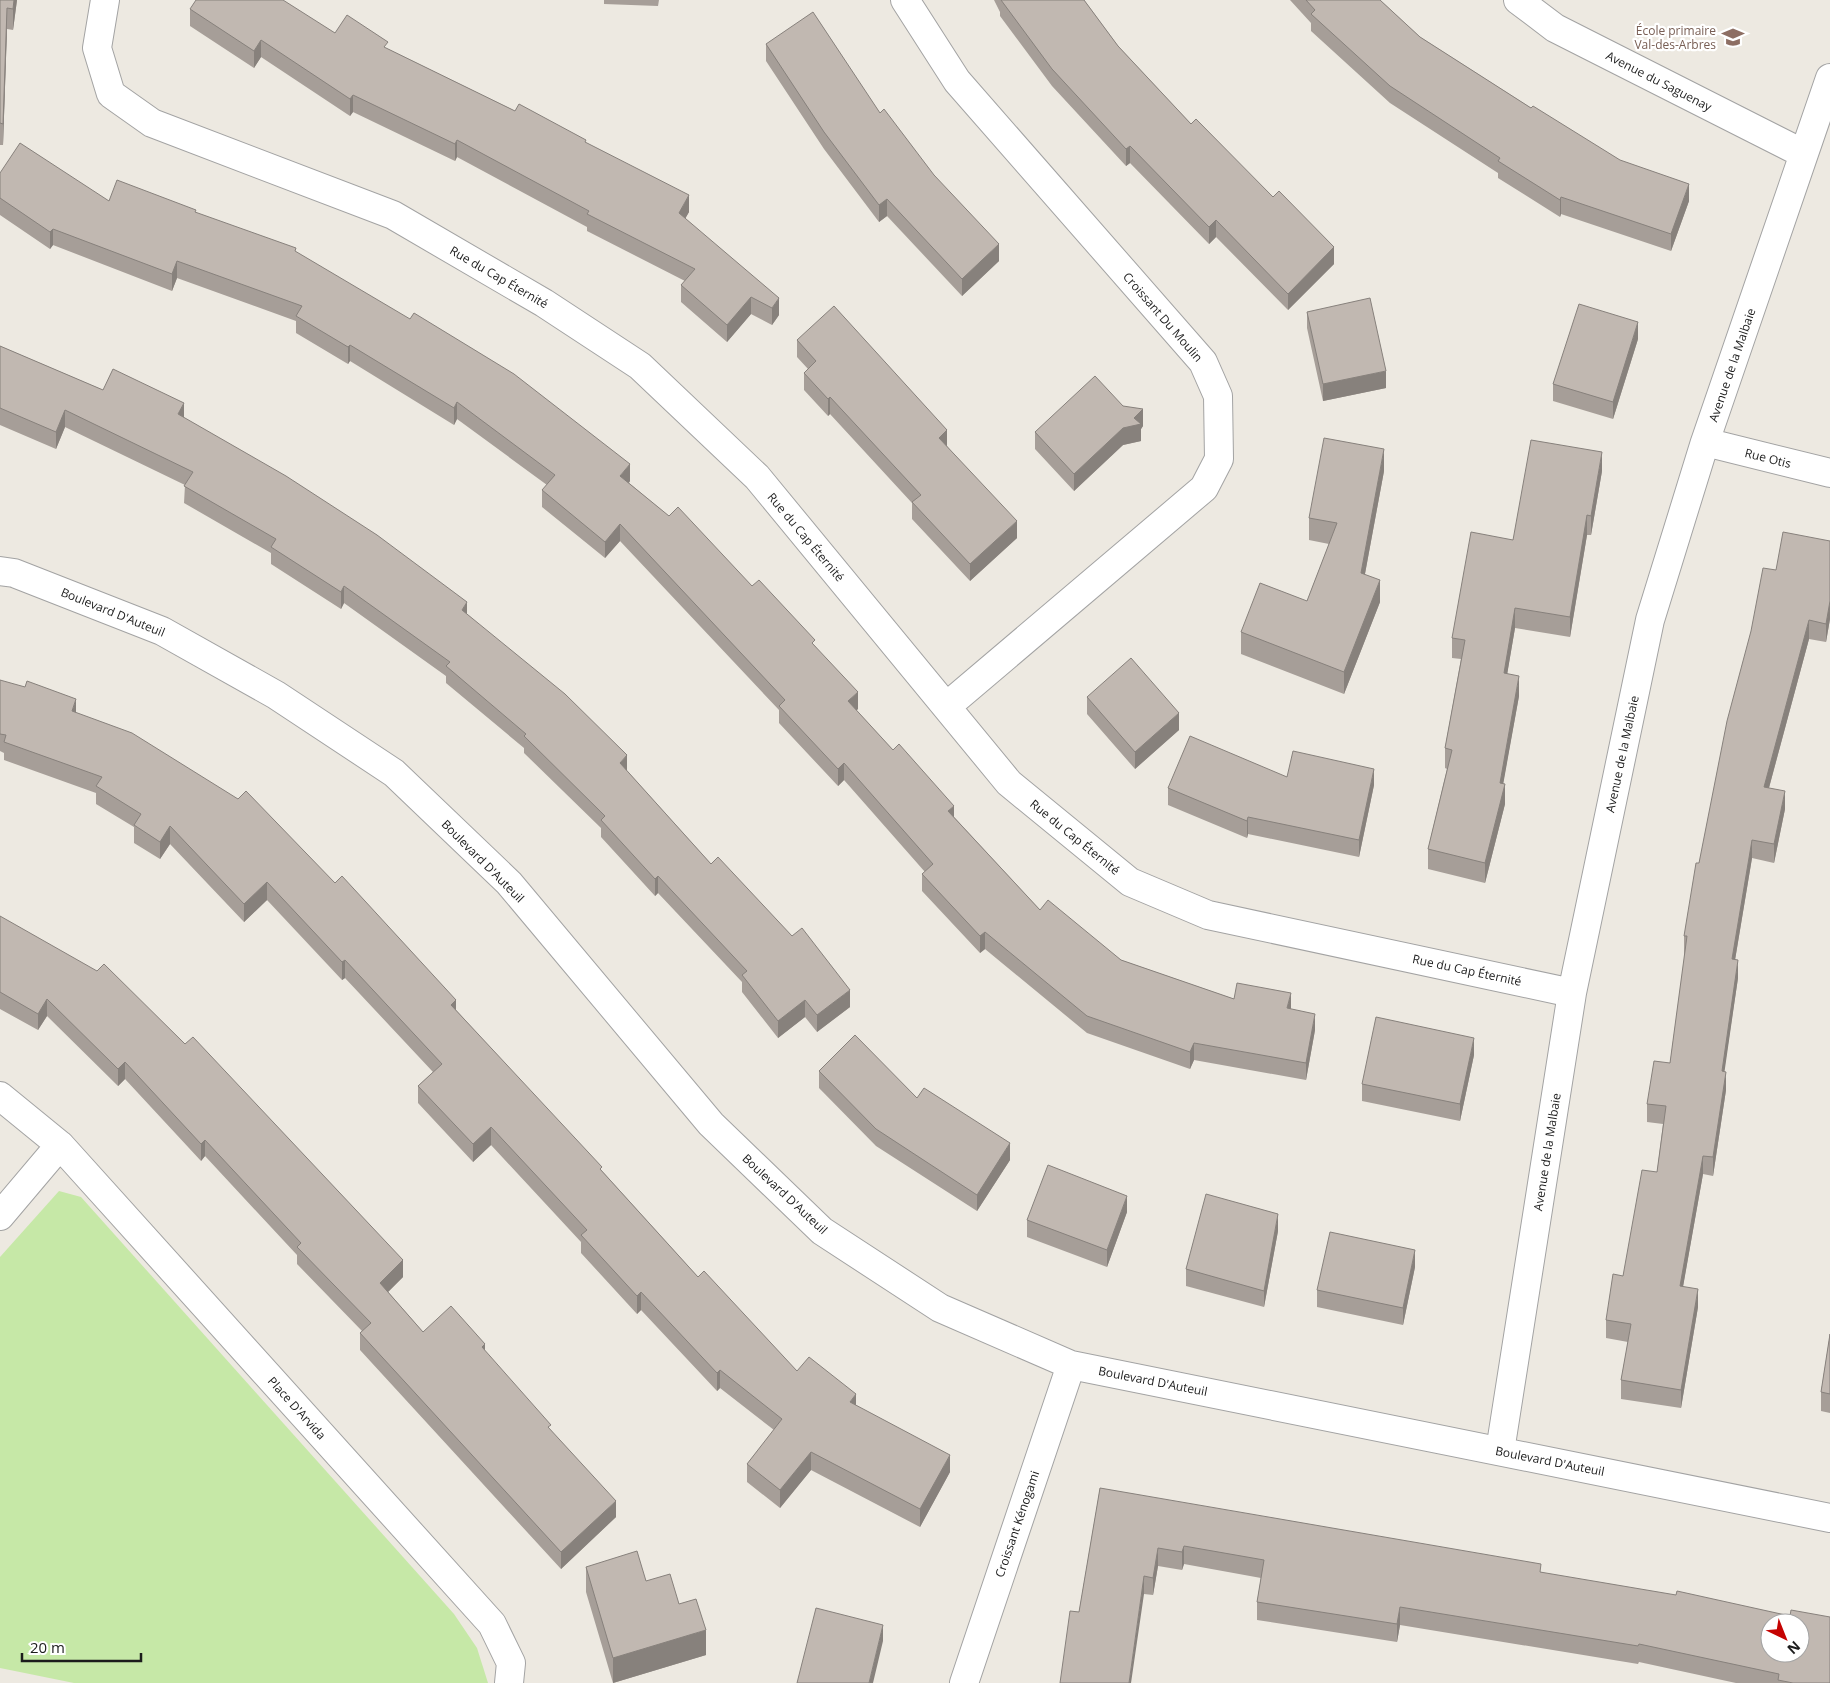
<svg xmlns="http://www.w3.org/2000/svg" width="1830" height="1683" viewBox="0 0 1830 1683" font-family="'Open Sans',sans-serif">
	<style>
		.grass { fill: #c6e8a7 }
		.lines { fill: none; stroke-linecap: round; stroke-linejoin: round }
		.minor-casing { stroke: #a3a3a3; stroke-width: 30 }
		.minor { stroke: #fff; stroke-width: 28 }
		.wall { fill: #a69e98 }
		.shaded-wall { fill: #87817c }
		.building { fill: #c1b8b1; stroke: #87817c; fill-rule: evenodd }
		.labels { text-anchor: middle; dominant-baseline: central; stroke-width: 4.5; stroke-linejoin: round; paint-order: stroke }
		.education-label { font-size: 12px; fill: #785e54; stroke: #fff; text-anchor: end }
		.street-label { font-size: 12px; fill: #1c1c1c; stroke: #fff }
	</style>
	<rect width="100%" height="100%" fill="#ede9e1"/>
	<path class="grass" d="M 59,1191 L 81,1197 L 454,1614 L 477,1648 L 488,1683 L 74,1683 L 0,1668 L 0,1257 Z"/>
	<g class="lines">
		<g class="minor-casing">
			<path id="minor" d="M 105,0 L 97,48 L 111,94 L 152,123 L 393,215 L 544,303 L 640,366 L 757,477 L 1009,783 L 1130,882 L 1208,915 L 1572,993
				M 905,0 L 957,81 L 1203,362 L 1218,396 L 1219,459 L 1204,488 L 947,706
				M 1518,0 L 1555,28 L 1804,154
				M 1705,442 L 1830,473
				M 0,571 L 14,573 L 162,631 L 276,695 L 394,773 L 509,883 L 711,1124 L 822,1231 L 940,1308 L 1071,1365 L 1830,1518
				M 0,1096 L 60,1145 L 492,1624 L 511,1663 L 509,1683
				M 0,1216 L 60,1145
				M 1500,1451 L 1572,993 L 1650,620 L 1705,442 L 1830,78
				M 964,1683 L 1071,1365"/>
		</g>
		<use href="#minor" class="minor"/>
	</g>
	<path class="wall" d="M 0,0 L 17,0 L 13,30 L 7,29 L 3,145 L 0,145 Z
		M 604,0 L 659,0 L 658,6 L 604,4 Z
		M 994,0 L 1084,0 L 1118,46 L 1191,124 L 1334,264 L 1288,310 L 1216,237 L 1209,244 L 1130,163 L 1126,166 L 1052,86 L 1000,16 L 1000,12 Z
		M 1290,0 L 1380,0 L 1420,37 L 1531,108 L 1689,201 L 1671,251 L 1561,214 L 1560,217 L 1498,178 L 1498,173 L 1390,103 L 1311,31 L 1311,23 Z
		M 190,9 L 335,33 L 388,49 L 515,111 L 586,143 L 689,212 L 685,218 L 779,315 L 772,325 L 751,314 L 727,342 L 681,302 L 681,285 L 685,281 L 587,231 L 587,227 L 457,157 L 455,161 L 353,112 L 350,116 L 261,57 L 254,68 L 190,26 Z
		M 766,44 L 880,113 L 999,261 L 962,296 L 887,216 L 879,222 L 824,149 L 766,61 Z
		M 0,173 L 109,201 L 196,213 L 296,252 L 630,481 L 629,483 L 752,586 L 815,646 L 858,709 L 856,710 L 954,817 L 1040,910 L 1121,960 L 1234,999 L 1291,1009 L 1315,1030 L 1306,1080 L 1194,1060 L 1190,1069 L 1087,1033 L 985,949 L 980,953 L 922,891 L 922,874 L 925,872 L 844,780 L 838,786 L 779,723 L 779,710 L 620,541 L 605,558 L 542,507 L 542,490 L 547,485 L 457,419 L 454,425 L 350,361 L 348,364 L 296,333 L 296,321 L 177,278 L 172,291 L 53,245 L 50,249 L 0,215 Z
		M 1307,312 L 1386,388 L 1323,401 L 1307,328 Z
		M 1638,339 L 1613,419 L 1553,401 L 1553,384 Z
		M 797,340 L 947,446 L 1017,538 L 970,581 L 912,519 L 912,503 L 830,414 L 828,416 L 804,390 L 804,373 L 808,369 L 797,357 Z
		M 0,346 L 103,390 L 184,418 L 467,614 L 627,771 L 711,864 L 850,1007 L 817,1032 L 805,1017 L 778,1038 L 742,992 L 742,982 L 658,893 L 655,896 L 601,837 L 601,828 L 524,753 L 524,748 L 446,683 L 446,676 L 344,603 L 341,609 L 271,564 L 271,553 L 184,503 L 185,485 L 65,427 L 56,449 L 0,425 Z
		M 1143,426 L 1141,429 L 1141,441 L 1123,445 L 1074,491 L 1035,449 L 1035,432 Z
		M 1384,471 L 1365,574 L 1380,602 L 1344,694 L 1241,654 L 1241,632 L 1307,601 L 1329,544 L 1309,540 L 1309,518 Z
		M 1602,471 L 1591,535 L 1587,535 L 1570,637 L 1515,628 L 1507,674 L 1519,696 L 1503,783 L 1505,804 L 1485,883 L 1428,869 L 1428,849 L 1447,769 L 1445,768 L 1445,748 L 1461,659 L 1452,658 L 1452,638 L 1513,540 Z
		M 1830,541 L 1830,619 L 1826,642 L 1809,639 L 1769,788 L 1785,809 L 1774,863 L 1752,858 L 1735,960 L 1738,978 L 1724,1071 L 1726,1090 L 1713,1176 L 1703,1174 L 1683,1286 L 1698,1307 L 1681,1408 L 1621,1399 L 1621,1380 L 1628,1342 L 1606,1338 L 1606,1320 L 1623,1276 L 1657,1172 L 1663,1124 L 1647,1122 L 1647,1104 L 1670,1063 L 1685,954 L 1684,954 L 1684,936 L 1699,863 L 1776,570 Z
		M 0,680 L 76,713 L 456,1010 L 698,1277 L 797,1371 L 856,1405 L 950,1472 L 920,1527 L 811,1470 L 780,1508 L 747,1482 L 747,1464 L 774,1430 L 720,1388 L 717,1391 L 641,1310 L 637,1314 L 581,1253 L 581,1242 L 491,1145 L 473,1162 L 418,1103 L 418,1086 L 433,1072 L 345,978 L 342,980 L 267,900 L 244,922 L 170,844 L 160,859 L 134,843 L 134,827 L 96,804 L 96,793 L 4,760 L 4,753 L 0,751 Z
		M 1087,697 L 1179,730 L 1135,769 L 1087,714 Z
		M 1287,777 L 1374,785 L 1359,857 L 1248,834 L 1247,838 L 1168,805 L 1168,788 Z
		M 0,916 L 403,1277 L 388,1292 L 423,1332 L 485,1351 L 551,1431 L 616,1517 L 561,1569 L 360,1350 L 360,1333 L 362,1331 L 297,1264 L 297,1255 L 205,1156 L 201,1161 L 125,1079 L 118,1086 L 47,1016 L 38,1030 L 0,1009 Z
		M 1474,1055 L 1460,1121 L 1362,1101 L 1362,1084 Z
		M 819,1071 L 1010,1160 L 977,1211 L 876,1146 L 819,1088 Z
		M 1127,1212 L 1107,1267 L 1027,1237 L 1027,1220 Z
		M 1278,1231 L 1264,1307 L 1186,1286 L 1186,1269 Z
		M 1415,1267 L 1403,1325 L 1317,1307 L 1317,1290 Z
		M 1830,1334 L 1830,1413 L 1821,1411 L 1821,1392 Z
		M 1100,1488 L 1541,1572 L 1830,1683 L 1736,1683 L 1639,1662 L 1638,1664 L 1400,1625 L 1397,1642 L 1257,1620 L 1257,1602 L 1261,1578 L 1184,1564 L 1182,1570 L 1158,1566 L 1153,1595 L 1144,1594 L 1079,1612 Z
		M 586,1567 L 646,1581 L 679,1604 L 706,1655 L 613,1683 L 586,1592 Z"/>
	<path class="shaded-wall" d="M 14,0 L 17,0 L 13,30 L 13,9 Z
		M 7,8 L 7,29 L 3,145 L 3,124 Z
		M 261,40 L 261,57 L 254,68 L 254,51 Z
		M 353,95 L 353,112 L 350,116 L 350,99 Z
		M 457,140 L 457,157 L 455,161 L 455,144 Z
		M 1130,146 L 1130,163 L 1126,166 L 1126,149 Z
		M 1689,184 L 1689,201 L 1671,251 L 1671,234 Z
		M 689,195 L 689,212 L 679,230 L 679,213 Z
		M 1561,197 L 1561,214 L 1560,217 L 1560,200 Z
		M 887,199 L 887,216 L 879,222 L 879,205 Z
		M 1216,220 L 1216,237 L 1209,244 L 1209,227 Z
		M 53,229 L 53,245 L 50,249 L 50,232 Z
		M 999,244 L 999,261 L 962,296 L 962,279 Z
		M 1334,247 L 1334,264 L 1288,310 L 1288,294 Z
		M 177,261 L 177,278 L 172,291 L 172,274 Z
		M 751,297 L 751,314 L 727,342 L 727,325 Z
		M 779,298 L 779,315 L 772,325 L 772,308 Z
		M 1638,322 L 1638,339 L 1613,419 L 1613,402 Z
		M 350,345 L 350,361 L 348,364 L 348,347 Z
		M 1386,371 L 1386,388 L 1323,401 L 1323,384 Z
		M 830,397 L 830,414 L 828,416 L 828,399 Z
		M 457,402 L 457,419 L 454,425 L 454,408 Z
		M 184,403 L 184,420 L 178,414 Z
		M 1143,409 L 1143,426 L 1141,429 L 1141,441 L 1123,445 L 1074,491 L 1074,474 Z
		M 65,410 L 65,427 L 56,449 L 56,432 Z
		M 947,430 L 947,447 L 939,438 Z
		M 1384,449 L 1384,471 L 1361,595 L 1361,573 Z
		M 1602,452 L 1602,471 L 1591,535 L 1591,516 Z
		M 630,464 L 630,481 L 620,493 L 620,476 Z
		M 1587,515 L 1587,535 L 1570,637 L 1570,617 Z
		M 1017,521 L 1017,538 L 970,581 L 970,564 Z
		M 620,524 L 620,541 L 605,558 L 605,542 Z
		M 1380,580 L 1380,602 L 1344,694 L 1344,672 Z
		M 344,586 L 344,603 L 341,609 L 341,592 Z
		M 1830,601 L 1830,619 L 1826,642 L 1826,624 Z
		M 467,602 L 467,619 L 462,610 Z
		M 1515,608 L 1515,628 L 1504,693 L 1504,673 Z
		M 1809,620 L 1809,639 L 1764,806 L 1764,787 Z
		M 1519,676 L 1519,696 L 1500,802 L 1500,783 Z
		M 858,692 L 858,709 L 848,718 L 848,701 Z
		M 76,699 L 76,716 L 72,711 Z
		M 1179,713 L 1179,730 L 1135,769 L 1135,752 Z
		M 627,755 L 627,772 L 620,763 Z
		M 844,763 L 844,780 L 838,786 L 838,769 Z
		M 1374,769 L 1374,785 L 1359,857 L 1359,840 Z
		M 1505,784 L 1505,804 L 1485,883 L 1485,863 Z
		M 1785,791 L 1785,809 L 1774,863 L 1774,844 Z
		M 954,806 L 954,823 L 948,811 Z
		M 1248,817 L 1248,834 L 1247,838 L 1247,821 Z
		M 170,826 L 170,844 L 160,859 L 160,842 Z
		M 1752,840 L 1752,858 L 1732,978 L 1732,959 Z
		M 658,876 L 658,893 L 655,896 L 655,879 Z
		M 267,882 L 267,900 L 244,922 L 244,904 Z
		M 985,932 L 985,949 L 980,953 L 980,936 Z
		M 345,960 L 345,978 L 342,980 L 342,962 Z
		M 1738,960 L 1738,978 L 1722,1089 L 1722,1071 Z
		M 850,990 L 850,1007 L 817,1032 L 817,1015 Z
		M 1291,993 L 1291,1010 L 1287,1008 Z
		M 47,999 L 47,1016 L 38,1030 L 38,1014 Z
		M 456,1000 L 456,1017 L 451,1005 Z
		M 805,1000 L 805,1017 L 778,1038 L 778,1021 Z
		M 1315,1014 L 1315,1030 L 1306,1080 L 1306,1063 Z
		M 1474,1038 L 1474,1055 L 1460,1121 L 1460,1104 Z
		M 1194,1043 L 1194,1060 L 1190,1069 L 1190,1052 Z
		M 125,1062 L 125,1079 L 118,1086 L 118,1069 Z
		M 1726,1072 L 1726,1090 L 1713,1176 L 1713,1157 Z
		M 491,1127 L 491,1145 L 473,1162 L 473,1144 Z
		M 205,1140 L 205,1156 L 201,1161 L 201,1144 Z
		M 1010,1143 L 1010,1160 L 977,1211 L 977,1195 Z
		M 1703,1156 L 1703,1174 L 1680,1304 L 1680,1286 Z
		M 1127,1196 L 1127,1212 L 1107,1267 L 1107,1250 Z
		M 1278,1214 L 1278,1231 L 1264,1307 L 1264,1291 Z
		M 1415,1250 L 1415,1267 L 1403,1325 L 1403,1308 Z
		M 403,1260 L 403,1277 L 380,1300 L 380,1283 Z
		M 1698,1289 L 1698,1307 L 1681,1408 L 1681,1390 Z
		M 641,1292 L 641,1310 L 637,1314 L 637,1296 Z
		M 485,1344 L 485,1361 L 482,1347 Z
		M 720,1370 L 720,1388 L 717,1391 L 717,1373 Z
		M 856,1394 L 856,1412 L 850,1402 Z
		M 811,1452 L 811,1470 L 780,1508 L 780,1490 Z
		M 950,1455 L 950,1472 L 920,1527 L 920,1509 Z
		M 616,1501 L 616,1517 L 561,1569 L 561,1552 Z
		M 1184,1546 L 1184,1564 L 1182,1570 L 1182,1552 Z
		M 1158,1548 L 1158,1566 L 1153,1595 L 1153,1578 Z
		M 1144,1576 L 1144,1594 L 1131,1683 L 1129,1683 Z
		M 1400,1607 L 1400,1625 L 1397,1642 L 1397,1624 Z
		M 883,1625 L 883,1641 L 873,1683 L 869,1683 Z
		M 706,1630 L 706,1655 L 613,1683 L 613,1658 Z"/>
	<path class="building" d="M 0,0 L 14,0 L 13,9 L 7,8 L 3,124 L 0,123 Z
		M 196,0 L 283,0 L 335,33 L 347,15 L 388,42 L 384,47 L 515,111 L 519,104 L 586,140 L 585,142 L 689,195 L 679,213 L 779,298 L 772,308 L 751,297 L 727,325 L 681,285 L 695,269 L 587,214 L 589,211 L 457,140 L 455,144 L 353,95 L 350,99 L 261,40 L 254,51 L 190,9 Z
		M 1001,0 L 1084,0 L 1118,46 L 1191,124 L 1196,119 L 1273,197 L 1279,191 L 1334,247 L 1288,294 L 1216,220 L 1209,227 L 1130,146 L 1126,149 L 1052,69 Z
		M 1306,0 L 1380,0 L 1420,37 L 1531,108 L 1533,106 L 1620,160 L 1689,184 L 1671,234 L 1561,197 L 1560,200 L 1498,161 L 1500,158 L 1390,86 L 1311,14 L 1315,10 Z
		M 813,12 L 880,113 L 884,109 L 934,175 L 999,244 L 962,279 L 887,199 L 879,205 L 824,132 L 766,44 Z
		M 20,143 L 109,201 L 117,180 L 196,210 L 195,212 L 296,248 L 295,251 L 410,319 L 414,313 L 514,374 L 630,464 L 620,476 L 669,516 L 678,507 L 752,586 L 759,580 L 815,640 L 812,643 L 858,692 L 848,701 L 893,750 L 899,744 L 954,806 L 948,811 L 1040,910 L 1048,900 L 1121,960 L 1234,999 L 1237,983 L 1291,993 L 1287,1008 L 1315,1014 L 1306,1063 L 1194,1043 L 1190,1052 L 1087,1016 L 985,932 L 980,936 L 922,874 L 933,864 L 844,763 L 838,769 L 779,706 L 785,700 L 620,524 L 605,542 L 542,490 L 555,475 L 457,402 L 454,408 L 350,345 L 348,347 L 296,316 L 302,306 L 177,261 L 172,274 L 53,229 L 50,232 L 0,198 L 0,173 Z
		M 1370,298 L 1386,371 L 1323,384 L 1307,312 Z
		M 1579,304 L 1638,322 L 1613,402 L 1553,384 Z
		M 834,306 L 947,430 L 939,438 L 1017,521 L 970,564 L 912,502 L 921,495 L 830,397 L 828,399 L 804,373 L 816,361 L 797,340 Z
		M 0,346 L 103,390 L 113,369 L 184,403 L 178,414 L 286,476 L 377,535 L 467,602 L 462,610 L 565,694 L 627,755 L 620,763 L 711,864 L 718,857 L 792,936 L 802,928 L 850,990 L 817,1015 L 805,1000 L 778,1021 L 742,975 L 747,971 L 658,876 L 655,879 L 601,820 L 605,816 L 524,736 L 526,734 L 446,666 L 450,662 L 344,586 L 341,592 L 271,547 L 276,539 L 184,486 L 193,472 L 65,410 L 56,432 L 0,408 Z
		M 1095,376 L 1123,406 L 1143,409 L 1134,418 L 1141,424 L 1123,428 L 1074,474 L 1035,432 Z
		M 1324,438 L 1384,449 L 1361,573 L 1380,580 L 1344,672 L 1241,632 L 1260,583 L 1307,601 L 1337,523 L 1309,518 Z
		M 1531,440 L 1602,452 L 1591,516 L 1587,515 L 1570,617 L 1515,608 L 1504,673 L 1519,676 L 1500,783 L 1505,784 L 1485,863 L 1428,849 L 1452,750 L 1445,748 L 1465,640 L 1452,638 L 1471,532 L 1513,540 Z
		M 1783,532 L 1830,541 L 1830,601 L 1826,624 L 1809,620 L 1764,787 L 1785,791 L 1774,844 L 1752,840 L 1732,959 L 1738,960 L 1722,1071 L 1726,1072 L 1713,1157 L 1703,1156 L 1680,1286 L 1698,1289 L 1681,1390 L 1621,1380 L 1631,1324 L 1606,1320 L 1613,1274 L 1623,1276 L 1642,1170 L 1657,1172 L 1666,1106 L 1647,1104 L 1654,1061 L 1670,1063 L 1687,936 L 1684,936 L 1696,863 L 1699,863 L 1727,721 L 1751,631 L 1763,568 L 1776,570 Z
		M 1131,658 L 1179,713 L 1135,752 L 1087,697 Z
		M 0,680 L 25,687 L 27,681 L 76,699 L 72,711 L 132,733 L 238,799 L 246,791 L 335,883 L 342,876 L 456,1000 L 451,1005 L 602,1167 L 600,1169 L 698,1277 L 704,1271 L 797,1371 L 809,1357 L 856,1394 L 850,1402 L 950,1455 L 920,1509 L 811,1452 L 780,1490 L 747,1464 L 782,1419 L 720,1370 L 717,1373 L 641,1292 L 637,1296 L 581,1235 L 587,1230 L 491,1127 L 473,1144 L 418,1086 L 442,1064 L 345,960 L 342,962 L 267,882 L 244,904 L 170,826 L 160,842 L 134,825 L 141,814 L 96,786 L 102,777 L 4,742 L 6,735 L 0,734 Z
		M 1190,736 L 1287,777 L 1293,751 L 1374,769 L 1359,840 L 1248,817 L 1247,821 L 1168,788 Z
		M 0,916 L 97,971 L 104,964 L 185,1044 L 193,1037 L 403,1260 L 380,1283 L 423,1332 L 451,1306 L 485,1344 L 482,1347 L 551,1425 L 548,1427 L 616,1501 L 561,1552 L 360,1333 L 371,1323 L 297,1247 L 301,1243 L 205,1140 L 201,1144 L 125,1062 L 118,1069 L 47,999 L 38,1014 L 0,992 Z
		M 1376,1017 L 1474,1038 L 1460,1104 L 1362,1084 Z
		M 855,1035 L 917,1098 L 924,1088 L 1010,1143 L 977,1195 L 876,1129 L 819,1071 Z
		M 1048,1165 L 1127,1196 L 1107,1250 L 1027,1220 Z
		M 1206,1194 L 1278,1214 L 1264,1291 L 1186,1269 Z
		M 1330,1232 L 1415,1250 L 1403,1308 L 1317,1290 Z
		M 1830,1334 L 1830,1394 L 1821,1392 Z
		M 1100,1488 L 1541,1564 L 1540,1572 L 1676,1595 L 1677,1591 L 1790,1616 L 1791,1610 L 1830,1617 L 1830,1683 L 1793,1683 L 1778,1680 L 1779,1674 L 1639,1644 L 1638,1646 L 1400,1607 L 1397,1624 L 1257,1602 L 1264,1560 L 1184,1546 L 1182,1552 L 1158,1548 L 1153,1578 L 1144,1576 L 1129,1683 L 1060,1683 L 1070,1611 L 1079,1612 ZM 1770,1623 L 1800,1623 L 1800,1653 L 1770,1653 Z
		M 637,1551 L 646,1581 L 670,1574 L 679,1604 L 696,1599 L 706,1630 L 613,1658 L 586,1567 Z
		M 816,1608 L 883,1625 L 869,1683 L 797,1683 Z"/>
	<defs>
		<g id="school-bare" transform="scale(1.725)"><path d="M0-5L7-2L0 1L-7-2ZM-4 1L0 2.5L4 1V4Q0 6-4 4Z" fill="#8d6e63" stroke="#fff" stroke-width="2.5" paint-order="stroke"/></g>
	</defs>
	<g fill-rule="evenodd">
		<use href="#school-bare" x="1733" y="37"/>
	</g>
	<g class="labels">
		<g class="education-label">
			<text x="1716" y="30">École primaire<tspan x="1716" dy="14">Val-des-Arbres</tspan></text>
		</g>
		<g class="street-label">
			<text transform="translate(1659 81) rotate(27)">Avenue du Saguenay</text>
			<text transform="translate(499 277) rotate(30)">Rue du Cap Éternité</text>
			<text transform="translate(1163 317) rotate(49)">Croissant Du Moulin</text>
			<text transform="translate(1732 365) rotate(-71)">Avenue de la Malbaie</text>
			<text transform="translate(1768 458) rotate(14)">Rue Otis</text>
			<text transform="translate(806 537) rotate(50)">Rue du Cap Éternité</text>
			<text transform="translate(113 612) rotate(22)">Boulevard D'Auteuil</text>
			<text transform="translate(1622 754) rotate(-78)">Avenue de la Malbaie</text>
			<text transform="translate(1075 837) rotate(39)">Rue du Cap Éternité</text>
			<text transform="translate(483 861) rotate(45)">Boulevard D'Auteuil</text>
			<text transform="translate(1467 970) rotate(12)">Rue du Cap Éternité</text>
			<text transform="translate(1547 1152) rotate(-81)">Avenue de la Malbaie</text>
			<text transform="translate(785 1194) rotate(43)">Boulevard D'Auteuil</text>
			<text transform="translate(1153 1381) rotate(11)">Boulevard D'Auteuil</text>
			<text transform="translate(297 1408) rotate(48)">Place D'Arvida</text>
			<text transform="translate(1550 1461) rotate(11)">Boulevard D'Auteuil</text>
			<text transform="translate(1017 1524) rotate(-71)">Croissant Kénogami</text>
		</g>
	</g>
	<g transform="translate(1785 1638) rotate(137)"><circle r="24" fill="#ffffff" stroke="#a4a4a4"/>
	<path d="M0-4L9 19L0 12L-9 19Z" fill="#c50302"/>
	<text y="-8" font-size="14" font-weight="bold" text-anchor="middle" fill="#1c1c1c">N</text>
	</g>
	<path d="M22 1653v8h119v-8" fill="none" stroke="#1c1c1c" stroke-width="2.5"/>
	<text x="30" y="1653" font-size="15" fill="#1c1c1c" stroke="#ffffff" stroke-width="4" paint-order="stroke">20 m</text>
</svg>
